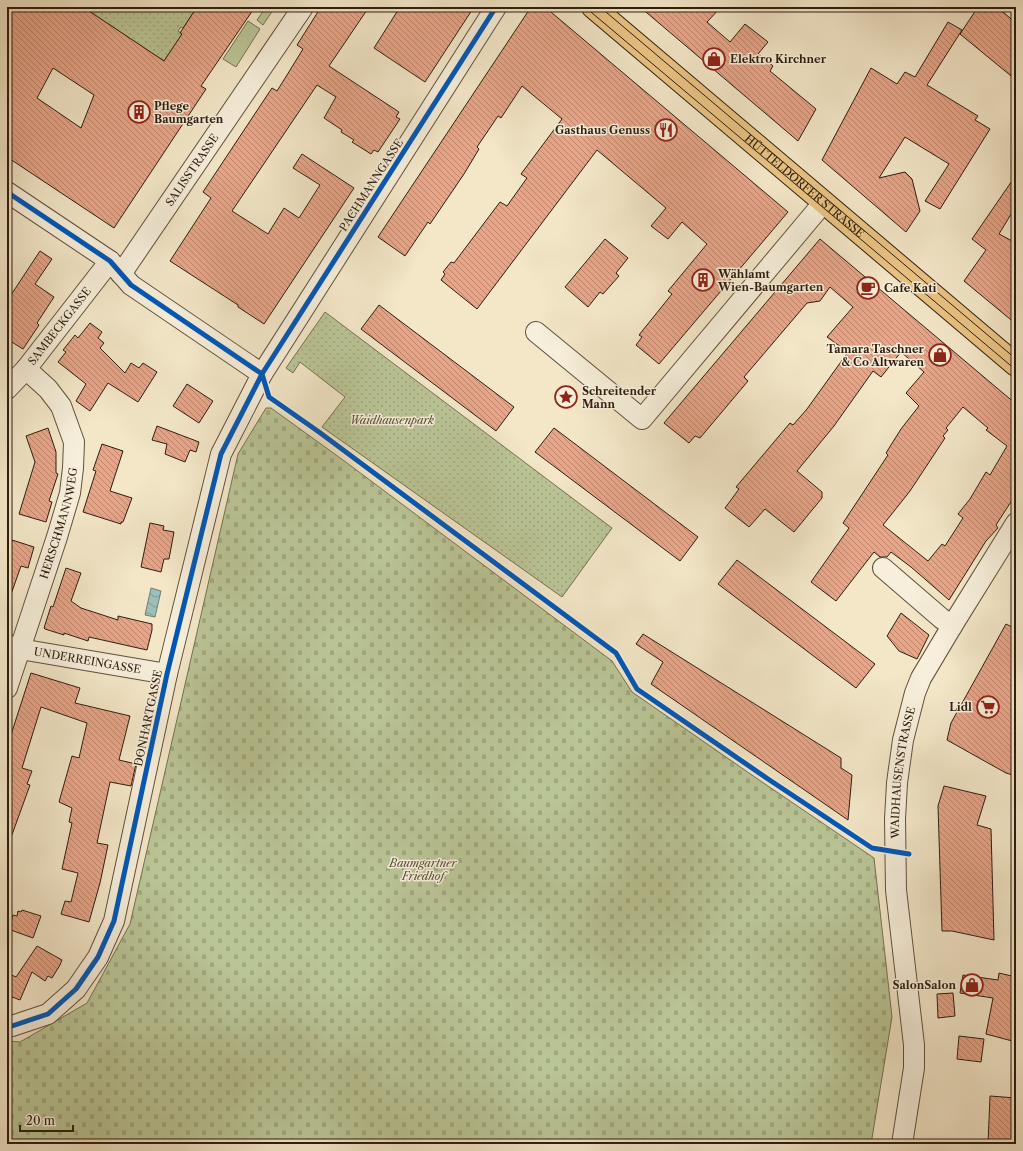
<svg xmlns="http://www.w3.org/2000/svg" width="1023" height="1151" viewBox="0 0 1023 1151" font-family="'Libre Caslon Text',serif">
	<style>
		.grass { fill: #bac596; stroke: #747152 }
		.cemetery { fill: url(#cemetery-stones); stroke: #747152 }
		.park { fill: url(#park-dots); stroke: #747152 }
		.water { fill: url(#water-waves); stroke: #707e76 }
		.building { fill: url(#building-back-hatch); stroke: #2e1d0f; fill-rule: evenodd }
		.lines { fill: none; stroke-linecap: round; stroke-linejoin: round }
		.minor-casing { stroke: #5f503d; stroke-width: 22 }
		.major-casing { stroke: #2e1d0f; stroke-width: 24 }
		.minor { stroke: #f7efdb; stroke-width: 20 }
		.major { stroke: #eac484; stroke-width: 22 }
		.tram { stroke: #2e1d0f; stroke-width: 1 }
		.cycleway-casing { stroke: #f7efdb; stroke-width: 8 }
		.cycleway { stroke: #0057b8; stroke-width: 5 }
		.labels { text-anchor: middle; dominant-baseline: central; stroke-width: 3; stroke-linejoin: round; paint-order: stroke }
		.poi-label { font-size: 11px; font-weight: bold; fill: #2e1d0f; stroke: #f7efdb; text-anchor: start }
		.street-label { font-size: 11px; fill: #2e1d0f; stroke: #f7efdb }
		.park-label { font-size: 11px; font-style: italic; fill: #584f38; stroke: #f7efdb }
	</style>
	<defs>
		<pattern id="cemetery-stones" width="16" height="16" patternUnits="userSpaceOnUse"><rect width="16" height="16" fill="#bac596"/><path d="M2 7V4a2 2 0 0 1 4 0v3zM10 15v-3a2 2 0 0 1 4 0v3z" fill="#a0a980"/></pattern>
		<pattern id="park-dots" width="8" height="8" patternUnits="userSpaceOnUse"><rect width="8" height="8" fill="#bac596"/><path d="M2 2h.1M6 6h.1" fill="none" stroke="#a0a980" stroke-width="1.8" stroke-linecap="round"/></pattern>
		<pattern id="water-waves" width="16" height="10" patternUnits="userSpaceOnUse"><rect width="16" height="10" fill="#9cbfba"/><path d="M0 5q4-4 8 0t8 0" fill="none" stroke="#809b96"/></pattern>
		<pattern id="building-back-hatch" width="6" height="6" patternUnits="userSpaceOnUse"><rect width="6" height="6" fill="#e8a588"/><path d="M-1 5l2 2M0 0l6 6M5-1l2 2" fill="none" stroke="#bc866e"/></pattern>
	</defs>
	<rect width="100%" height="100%" fill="#f3e7c8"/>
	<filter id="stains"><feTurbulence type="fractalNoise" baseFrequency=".005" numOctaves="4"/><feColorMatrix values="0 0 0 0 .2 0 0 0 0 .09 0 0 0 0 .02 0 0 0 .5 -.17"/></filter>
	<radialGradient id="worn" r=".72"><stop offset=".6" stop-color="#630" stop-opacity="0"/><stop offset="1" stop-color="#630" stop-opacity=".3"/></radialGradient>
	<path class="grass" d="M 266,7 L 275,7 L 263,25 L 257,20 Z
		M 248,21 L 260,29 L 236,67 L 223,59 Z"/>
	<path class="cemetery" d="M 266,408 L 271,408 L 343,460 L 612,661 L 632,692 L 762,782 L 874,858 L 892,1017 L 871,1144 L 7,1144 L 7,1041 L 20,1042 L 87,1003 L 130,924 L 238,454 Z"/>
	<path class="park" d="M 83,7 L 197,7 L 183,28 L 181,27 L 178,31 L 182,34 L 164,61 Z
		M 325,312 L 612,528 L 562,597 L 322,427 L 345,397 L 300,362 L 293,373 L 286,368 Z"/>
	<path class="water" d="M 151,588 L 161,591 L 155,617 L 145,615 Z"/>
	<path class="building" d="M 7,7 L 83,7 L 164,61 L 182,34 L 180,33 L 197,7 L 255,7 L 201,86 L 206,89 L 114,228 L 7,157 ZM 53,68 L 94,95 L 81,128 L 37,98 Z
		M 321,7 L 369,7 L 329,66 L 399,112 L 396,117 L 400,119 L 378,152 L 374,150 L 371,154 L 352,142 L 354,140 L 341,132 L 342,130 L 324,118 L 336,97 L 317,85 L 232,211 L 268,234 L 284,208 L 299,218 L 320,185 L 293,168 L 302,154 L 354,188 L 264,324 L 238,307 L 238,305 L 170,261 L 211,198 L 203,192 L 272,88 L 277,91 L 287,75 L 303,49 L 297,45 Z
		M 400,7 L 474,7 L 425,82 L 374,48 Z
		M 531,7 L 545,7 L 788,212 L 659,364 L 636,345 L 642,337 L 639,335 L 672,294 L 668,291 L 707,244 L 682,222 L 668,239 L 651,226 L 666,208 L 597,150 L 477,309 L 441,280 L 445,274 L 443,272 L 451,262 L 454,263 L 500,202 L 507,206 L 527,178 L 521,174 L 562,119 L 522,86 L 501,118 L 498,116 L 477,147 L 479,149 L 464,174 L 430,224 L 428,222 L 405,256 L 378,237 Z
		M 640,7 L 721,7 L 707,22 L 730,42 L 745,24 L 768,42 L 758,54 L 773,66 L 770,71 L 816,109 L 798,141 Z
		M 978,7 L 997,7 L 1016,23 L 1016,80 L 960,34 Z
		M 948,22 L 962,30 L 927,85 L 978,116 L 975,120 L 990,129 L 940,209 L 925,201 L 949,164 L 905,137 L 879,178 L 905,172 L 912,179 L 920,211 L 906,232 L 822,160 L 871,68 L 897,84 L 905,72 L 915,77 Z
		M 1016,175 L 1016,206 L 999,234 L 1016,243 L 1016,324 L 964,281 L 986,250 L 972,239 Z
		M 605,239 L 628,258 L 616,273 L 619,276 L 603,294 L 600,292 L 588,307 L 565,287 Z
		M 820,239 L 1016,404 L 1016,494 L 996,525 L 998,528 L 986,541 L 949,600 L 911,567 L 891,552 L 887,557 L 880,557 L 874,552 L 836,601 L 811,582 L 849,528 L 843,523 L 888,455 L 886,453 L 901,429 L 919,406 L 906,393 L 924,372 L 901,352 L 881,377 L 873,371 L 834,426 L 797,471 L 822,492 L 822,498 L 794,532 L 765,509 L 749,527 L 725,508 L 739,489 L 736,487 L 790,423 L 793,425 L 807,409 L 848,352 L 827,337 L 853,307 L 830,287 L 820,301 L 807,303 L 744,377 L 748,381 L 700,438 L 695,436 L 689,443 L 664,423 ZM 963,407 L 988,428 L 986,430 L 1007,446 L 990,475 L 986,472 L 970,499 L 958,514 L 963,518 L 945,546 L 942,544 L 928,561 L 883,525 L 910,491 L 945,438 L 943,436 L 948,430 L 946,428 Z
		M 40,251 L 52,259 L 35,284 L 54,297 L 37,323 L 39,325 L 23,349 L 7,339 L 7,301 Z
		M 379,305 L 514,407 L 496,431 L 361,329 Z
		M 90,323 L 102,332 L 98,338 L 104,343 L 100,348 L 125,373 L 131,363 L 139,368 L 143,363 L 157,372 L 138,402 L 108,383 L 90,411 L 76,401 L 86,384 L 58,362 L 66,352 L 63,350 L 75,335 L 78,338 Z
		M 187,384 L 213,401 L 199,423 L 173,406 Z
		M 157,426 L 199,442 L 196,452 L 190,450 L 185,462 L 165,454 L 167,444 L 152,440 Z
		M 48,428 L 56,452 L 56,473 L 58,474 L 49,501 L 52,502 L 46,522 L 19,514 L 35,462 L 26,436 Z
		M 554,428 L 698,537 L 680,561 L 535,452 Z
		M 102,444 L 123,451 L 110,491 L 132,498 L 123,522 L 121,522 L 121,524 L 83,512 L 96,471 L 93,470 Z
		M 150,523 L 164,526 L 163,530 L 174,532 L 169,559 L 164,559 L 161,572 L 141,567 Z
		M 12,540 L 34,547 L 28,568 L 21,566 L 9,600 L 7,600 L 7,556 Z
		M 737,560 L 875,664 L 856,688 L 718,584 Z
		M 66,568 L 81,573 L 71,601 L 81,608 L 118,620 L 118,616 L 152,624 L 152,630 L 147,650 L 89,637 L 88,641 L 64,633 L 64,635 L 45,629 L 44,628 L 51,606 L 53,607 Z
		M 901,613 L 929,635 L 917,659 L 899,651 L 887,636 Z
		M 1006,624 L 1016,629 L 1016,776 L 1006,773 L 947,740 L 951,723 Z
		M 643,634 L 841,758 L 841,768 L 852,775 L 848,820 L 651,684 L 663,662 L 636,644 Z
		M 31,673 L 80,688 L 75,703 L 130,716 L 119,760 L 136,764 L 131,786 L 110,782 L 97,843 L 108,845 L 100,883 L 89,922 L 61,914 L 65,901 L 71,902 L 78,873 L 62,869 L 72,823 L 69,822 L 72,808 L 59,802 L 72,756 L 79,758 L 87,723 L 41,707 L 22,768 L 32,771 L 27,784 L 30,785 L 9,843 L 7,843 L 7,747 Z
		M 944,786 L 986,796 L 977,825 L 991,829 L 994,940 L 952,931 L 942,931 L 938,806 Z
		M 22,910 L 41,916 L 33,938 L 8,929 L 13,915 L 17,916 L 18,911 L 21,912 Z
		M 37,946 L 62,960 L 60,965 L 52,978 L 48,976 L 45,981 L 32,972 L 20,1000 L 7,995 L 7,973 L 16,977 Z
		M 999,973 L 1016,977 L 1016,1042 L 986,1034 L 993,998 L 960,993 L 963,975 L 998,980 Z
		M 953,993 L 955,1016 L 938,1018 L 937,994 Z
		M 959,1036 L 984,1039 L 981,1062 L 957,1059 Z
		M 990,1096 L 1016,1098 L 1016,1144 L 988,1144 Z"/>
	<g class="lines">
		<g class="minor-casing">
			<g id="minor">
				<path d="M 7,192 L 110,261 L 131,285 L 262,374"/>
				<path id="s1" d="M 121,274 L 303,7"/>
				<path d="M 536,332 L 642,419 L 824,202"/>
				<path id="s2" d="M 7,389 L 26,369 L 110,261"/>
				<path d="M 883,568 L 941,618 L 952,626"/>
				<path id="s3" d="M 7,645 L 20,649 L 167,674"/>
				<path id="s4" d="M 7,688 L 57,537 L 70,493 L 73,468 L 74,442 L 61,406 L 48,389 L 26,369"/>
				<path d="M 7,1027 L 12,1026 L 48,1014 L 76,989 L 98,957 L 114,921 L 167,674 L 221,454 L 262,374 L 496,7"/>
				<path id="s5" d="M 902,1144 L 914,1068 L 914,1045 L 896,890 L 895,819 L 897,783 L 903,740 L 915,693 L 921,678 L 952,626 L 1016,523"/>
			</g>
		</g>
		<g class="major-casing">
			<g id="major">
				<path id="s6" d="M 593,7 L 1016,365"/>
			</g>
		</g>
		<use href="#minor" class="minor"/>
		<use href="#major" class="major"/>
		<path class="tram" d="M 585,7 L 1016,370
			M 600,7 L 1016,359"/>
		<g class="cycleway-casing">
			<path id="cycleway" d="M 7,192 L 110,261 L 131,285 L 262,374
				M 262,374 L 269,397 L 319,432 L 616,653 L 637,689 L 768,779 L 872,848 L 909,854
				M 7,1027 L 12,1026 L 48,1014 L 76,989 L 98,957 L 114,921 L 167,674 L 221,454 L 262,374 L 496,7"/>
		</g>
		<use href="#cycleway" class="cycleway"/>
	</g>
	<defs>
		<g id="shop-ring" transform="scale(1.15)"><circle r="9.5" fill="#f7efdb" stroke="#8f2418" stroke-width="1.5"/><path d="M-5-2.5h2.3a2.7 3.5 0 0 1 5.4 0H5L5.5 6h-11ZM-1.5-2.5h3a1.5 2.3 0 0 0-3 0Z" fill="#8f2418"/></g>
		<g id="building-ring" transform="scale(1.15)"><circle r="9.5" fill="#f7efdb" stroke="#8f2418" stroke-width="1.5"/><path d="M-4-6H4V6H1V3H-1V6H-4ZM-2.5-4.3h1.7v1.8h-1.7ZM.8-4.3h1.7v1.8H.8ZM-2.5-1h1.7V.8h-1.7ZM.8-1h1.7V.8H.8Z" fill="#8f2418"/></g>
		<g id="restaurant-ring" transform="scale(1.15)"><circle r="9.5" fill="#f7efdb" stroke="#8f2418" stroke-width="1.5"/><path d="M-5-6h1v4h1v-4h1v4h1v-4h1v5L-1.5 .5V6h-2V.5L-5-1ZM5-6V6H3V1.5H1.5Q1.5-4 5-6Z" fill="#8f2418"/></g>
		<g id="cafe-ring" transform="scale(1.15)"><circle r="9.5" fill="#f7efdb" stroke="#8f2418" stroke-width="1.5"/><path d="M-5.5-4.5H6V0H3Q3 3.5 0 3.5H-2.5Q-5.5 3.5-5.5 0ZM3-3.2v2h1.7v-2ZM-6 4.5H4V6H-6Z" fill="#8f2418"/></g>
		<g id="sight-ring" transform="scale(1.15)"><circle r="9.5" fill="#f7efdb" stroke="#8f2418" stroke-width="1.5"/><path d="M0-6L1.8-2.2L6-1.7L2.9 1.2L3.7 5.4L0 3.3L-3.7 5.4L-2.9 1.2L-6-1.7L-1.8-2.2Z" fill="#8f2418"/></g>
		<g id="supermarket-ring" transform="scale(1.15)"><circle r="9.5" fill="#f7efdb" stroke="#8f2418" stroke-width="1.5"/><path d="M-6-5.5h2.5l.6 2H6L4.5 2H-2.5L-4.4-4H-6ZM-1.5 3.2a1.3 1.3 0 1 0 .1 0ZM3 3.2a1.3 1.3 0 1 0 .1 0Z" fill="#8f2418"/></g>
	</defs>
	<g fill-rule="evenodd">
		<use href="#shop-ring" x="714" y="59"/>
		<use href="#building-ring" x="139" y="112"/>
		<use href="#restaurant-ring" x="666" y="130"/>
		<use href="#building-ring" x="703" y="280"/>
		<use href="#cafe-ring" x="868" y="288"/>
		<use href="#shop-ring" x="940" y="355"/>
		<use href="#sight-ring" x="566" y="397"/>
		<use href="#supermarket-ring" x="988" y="707"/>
		<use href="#shop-ring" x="972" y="985"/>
	</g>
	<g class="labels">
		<g class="poi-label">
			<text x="730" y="59">Elektro Kirchner</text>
			<text x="154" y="106">Pflege<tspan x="154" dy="13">Baumgarten</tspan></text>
			<text x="650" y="130" text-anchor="end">Gasthaus Genuss</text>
			<text x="718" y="274">Wählamt<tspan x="718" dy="13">Wien-Baumgarten</tspan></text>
			<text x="884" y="288">Cafe Kati</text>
			<text x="924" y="349" text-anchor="end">Tamara Taschner<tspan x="924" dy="13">&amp; Co Altwaren</tspan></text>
			<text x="582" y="391">Schreitender<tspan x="582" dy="13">Mann</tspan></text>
			<text x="972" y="707" text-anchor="end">Lidl</text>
			<text x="956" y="985" text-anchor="end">SalonSalon</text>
		</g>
		<g class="street-label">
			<text stroke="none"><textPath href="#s1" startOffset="126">SALISSTRASSE</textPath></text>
			<text transform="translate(371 185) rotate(-57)">PACHMANNGASSE</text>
			<text stroke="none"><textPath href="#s6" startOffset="277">HÜTTELDORFER STRASSE</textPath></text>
			<text stroke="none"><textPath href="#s2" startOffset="82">SAMBECKGASSE</textPath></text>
			<text stroke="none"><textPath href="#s4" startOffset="173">HERSCHMANNWEG</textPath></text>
			<text stroke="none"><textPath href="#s3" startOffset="82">UNDERREINGASSE</textPath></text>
			<text transform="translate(148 718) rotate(-78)">DONHARTGASSE</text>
			<text stroke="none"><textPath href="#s5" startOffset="374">WAIDHAUSENSTRASSE</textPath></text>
		</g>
		<g class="park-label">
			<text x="392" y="420">Waidhausenpark</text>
			<text x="423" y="863">Baumgartner<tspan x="423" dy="13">Friedhof</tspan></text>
		</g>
	</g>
	<rect width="1023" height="1151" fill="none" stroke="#f3e7c8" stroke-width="24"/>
	<rect x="8" y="8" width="1007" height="1135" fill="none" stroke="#2e1d0f" stroke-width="2"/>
	<rect x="12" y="12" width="999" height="1127" fill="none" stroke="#2e1d0f"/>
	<path d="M20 1125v6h53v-6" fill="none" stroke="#2e1d0f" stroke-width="2"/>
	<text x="26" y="1125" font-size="12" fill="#2e1d0f" stroke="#f7efdb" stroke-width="3" paint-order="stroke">20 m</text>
	<rect width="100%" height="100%" filter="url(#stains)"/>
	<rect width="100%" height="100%" fill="url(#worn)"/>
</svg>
